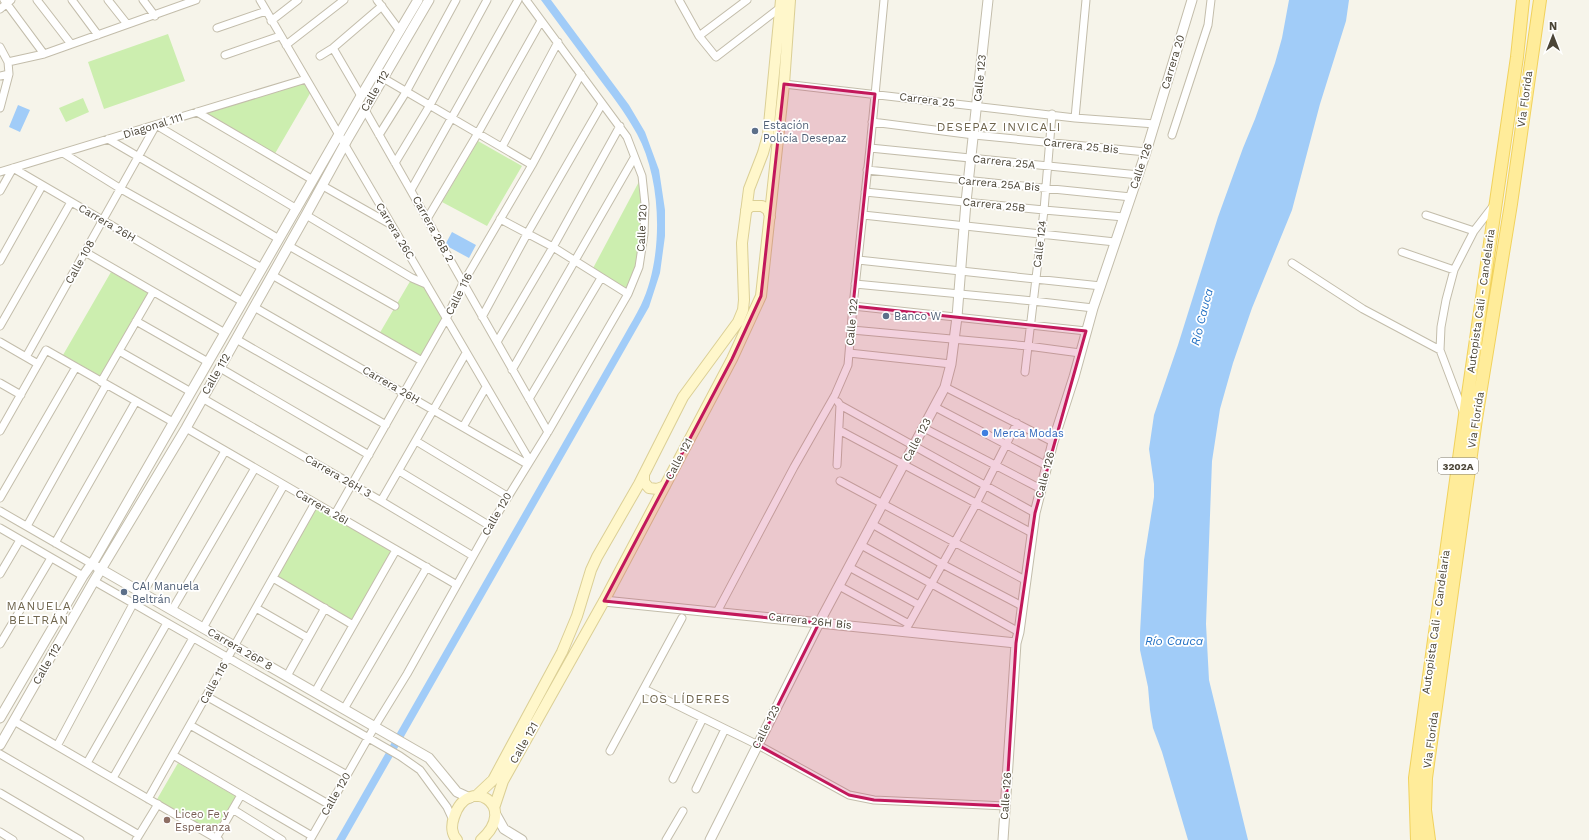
<svg xmlns="http://www.w3.org/2000/svg" width="1589" height="840" viewBox="0 0 1589 840" font-family="'Work Sans',sans-serif">
	<style>
		.green { fill: #cceeaf }
		.water { fill: #a1ccf8 }
		.lines { fill: none; stroke-linecap: round; stroke-linejoin: round }
		.minor-casing { stroke: #c3bdab; stroke-width: 9 }
		.tertiary-casing { stroke: #c3bdab; stroke-width: 11 }
		.secondary-casing { stroke: #dbcf95; stroke-width: 12 }
		.primary-casing { stroke: #f1d25d; stroke-width: 14 }
		.minor { stroke: #fff; stroke-width: 7 }
		.tertiary { stroke: #fff; stroke-width: 9 }
		.secondary { stroke: #fff7cb; stroke-width: 10 }
		.primary { stroke: #ffec9a; stroke-width: 12 }
		.marked { fill: #c2185b; fill-opacity: 0.2; stroke: #c2185b; stroke-width: 3; stroke-linejoin: round }
		.service-dot { fill: #5c6f8a; stroke: #fff; stroke-width: 1.5 }
		.shop-dot { fill: #3f7fe0; stroke: #fff; stroke-width: 1.5 }
		.education-dot { fill: #8d6e63; stroke: #fff; stroke-width: 1.5 }
		.labels { text-anchor: middle; dominant-baseline: central; stroke-width: 3.5; stroke-linejoin: round; paint-order: stroke }
		.shield { fill: #fff; stroke: #817d73; stroke-width: 1 }
		.shield-label { font-size: 10px; font-weight: bold; fill: #4b4537 }
		.street-label { font-size: 11px; fill: #4b4537; stroke: #fff }
		.service-label { font-size: 11px; fill: #4e5e75; stroke: #fff; text-anchor: start }
		.shop-label { font-size: 11px; fill: #366cbe; stroke: #fff; text-anchor: start }
		.education-label { font-size: 11px; fill: #785e54; stroke: #fff; text-anchor: start }
		.neighbourhood-label { font-size: 12px; letter-spacing: 1px; fill: #6f654d; stroke: #fff }
		.water-label { font-size: 12px; font-style: italic; fill: #2371c4; stroke: #fff }
	</style>
	<rect width="100%" height="100%" fill="#f6f4ea"/>
	<path class="green" d="M 168,34 L 185,81 L 104,109 L 88,62 Z
		M 306,79 L 312,90 L 273,157 L 197,113 Z
		M 83,98 L 89,112 L 66,122 L 59,108 Z
		M 478,141 L 522,166 L 487,226 L 442,202 Z
		M 642,176 L 645,204 L 639,267 L 628,294 L 591,272 Z
		M 111,272 L 148,293 L 100,376 L 63,355 Z
		M 412,278 L 426,284 L 447,317 L 422,361 L 378,336 Z
		M 315,503 L 396,550 L 353,625 L 273,578 Z
		M 178,763 L 237,797 L 215,835 L 156,801 Z"/>
	<path class="water" d="M 541,0 L 551,0 L 629,105 L 645,132 L 659,170 L 665,210 L 665,236 L 660,273 L 649,307 L 345,840 L 336,840 L 625,334 C 630,325 636,315 641,305 C 664,257 662,180 637,134 C 625,112 610,93 595,73 C 577,49 559,24 541,0 Z
		M 1289,0 L 1349,0 L 1346,21 L 1320,104 L 1292,210 L 1252,308 L 1233,363 L 1220,409 L 1212,461 L 1206,624 L 1209,680 L 1248,840 L 1188,840 L 1162,752 L 1153,728 L 1150,710 L 1148,687 L 1140,650 L 1140,633 L 1144,560 L 1154,497 L 1154,484 L 1149,449 L 1154,415 L 1178,345 L 1218,217 L 1243,148 L 1255,119 L 1275,63 L 1282,38 Z
		M 18,105 L 30,110 L 20,132 L 9,127 Z
		M 452,232 L 476,245 L 469,258 L 445,245 Z"/>
	<g class="lines">
		<g class="minor-casing">
			<path id="minor" d="M 4,0 L 44,54
				M 37,0 L 71,44
				M 72,0 L 98,35
				M 108,0 L 127,24
				M 143,0 L 155,16
				M 260,0 L 530,461
				M 377,0 L 400,31
				M 679,0 L 699,36 L 716,57 L 781,7
				M 0,9 L 11,0
				M 271,21 L 298,0
				M 217,28 L 266,11
				M 699,36 L 747,0
				M 286,45 L 344,0
				M 0,47 L 8,62 L 9,74 L 0,108
				M 333,48 L 361,96
				M 225,55 L 280,36
				M 320,56 L 333,48 L 382,6
				M 8,62 L 44,54 L 196,0
				M 0,76 L 9,74
				M 383,78 L 532,165
				M 784,84 L 1075,118 L 1155,124
				M 365,110 L 548,432
				M 197,112 L 313,180
				M 1075,118 L 1086,0
				M 872,122 L 974,135 L 1146,152
				M 379,135 L 406,92 L 456,0
				M 1172,135 L 1208,25 L 1211,0
				M 108,139 L 279,239
				M 502,147 L 558,42
				M 870,148 L 1139,175
				M 63,153 L 121,189 L 262,268
				M 395,163 L 430,105 L 487,0
				M 867,170 L 1131,197
				M 0,172 L 306,79
				M 323,186 L 390,224
				M 411,190 L 518,0
				M 0,191 L 13,168 L 243,302
				M 865,192 L 1044,210 L 1124,217
				M 306,215 L 412,278 L 426,284
				M 863,215 L 1115,242
				M 1426,215 L 1474,231
				M 427,219 L 478,133 L 541,21
				M 500,219 L 553,247 L 628,294
				M 289,246 L 395,306
				M 85,252 L 225,333
				M 1402,252 L 1454,270
				M 858,260 L 1101,286
				M 0,261 L 42,186
				M 1292,263 L 1363,309 L 1440,350
				M 272,275 L 422,361
				M 855,284 L 1033,301 L 1093,308
				M 853,306 L 1086,331
				M 254,307 L 527,464
				M 482,317 L 527,234 L 602,104
				M 136,321 L 208,362
				M 0,326 L 71,202
				M 852,330 L 1028,346 L 1080,353
				M 236,339 L 386,425
				M 0,342 L 38,364
				M 497,342 L 553,247 L 620,126
				M 119,351 L 191,392
				M 849,353 L 951,364
				M 26,357 L 156,125 L 297,209
				M 220,368 L 369,455
				M 512,370 L 634,158
				M 1025,372 L 1044,210 L 1052,114
				M 101,382 L 153,292
				M 0,383 L 21,395
				M 945,387 L 1053,442
				M 202,398 L 381,501 L 473,556
				M 529,399 L 601,278
				M 840,405 L 1035,513
				M 935,407 L 1047,466
				M 1463,411 L 1440,350 L 1441,327 L 1446,300 L 1454,270 L 1474,231 L 1494,205
				M 463,427 L 486,387
				M 186,428 L 457,585
				M 924,428 L 1041,489
				M 839,430 L 1032,533
				M 0,431 L 46,350 L 173,422
				M 416,441 L 507,496
				M 837,465 L 840,405 L 838,402
				M 399,471 L 490,526
				M 840,481 L 1025,580
				M 0,498 L 76,367
				M 381,501 L 466,353
				M 0,511 L 92,564
				M 335,514 L 447,317 L 463,283 L 532,165 L 581,74
				M 872,524 L 942,564 L 1022,606
				M 27,526 L 106,385
				M 0,528 L 83,576
				M 55,543 L 136,401
				M 861,545 L 1019,632
				M 849,567 L 919,605
				M 0,574 L 20,540
				M 273,578 L 353,625
				M 94,581 L 400,756 L 420,770 L 447,807 L 453,820
				M 839,586 L 909,624
				M 143,593 L 225,451
				M 256,608 L 308,638
				M 172,610 L 255,468
				M 717,612 L 794,467 L 835,395 L 848,365 L 853,306 L 870,148 L 884,0
				M 203,628 L 284,485
				M 905,631 L 976,504 L 1017,423
				M 0,644 L 51,558
				M 287,676 L 325,608
				M 644,689 L 758,745 L 849,795 L 874,800 L 1006,806
				M 315,692 L 396,550
				M 206,696 L 347,775
				M 344,709 L 427,567
				M 14,721 L 219,840
				M 190,725 L 330,805
				M 57,746 L 133,604
				M 610,751 L 682,618
				M 0,754 L 139,835
				M 173,755 L 312,836
				M 87,763 L 167,623
				M 113,778 L 193,638
				M 673,779 L 703,718
				M 696,789 L 725,729
				M 0,793 L 80,840
				M 148,799 L 315,503
				M 234,810 L 282,840
				M 0,832 L 13,840
				M 136,840 L 158,804
				M 215,840 L 241,795
				M 310,840 L 375,726 L 407,674 L 490,526 L 548,432 L 628,294 L 639,267 L 644,234 L 645,204 L 642,176 L 627,137 L 526,0
				M 666,840 L 683,811"/>
		</g>
		<g class="tertiary-casing">
			<path id="tertiary" d="M 97,567 L 429,758 L 457,792 L 470,798
				M 604,601 L 1016,643
				M 0,718 L 83,576 L 95,559 L 361,96 L 418,0
				M 0,745 L 94,581 L 186,428 L 306,215 L 347,140 L 429,0
				M 495,813 L 504,829 L 522,840
				M 710,840 L 819,623 L 945,387 L 951,364 L 957,317 L 966,202 L 988,0
				M 1003,840 L 1016,643 L 1019,632 L 1035,513 L 1053,442 L 1074,377 L 1093,308 L 1146,152 L 1192,0"/>
		</g>
		<g class="secondary-casing">
			<path id="secondary" d="M 746,210 L 751,206 L 762,206 L 768,210 L 770,217
				M 644,474 L 644,482 L 649,488 L 657,489 L 665,486
				M 476,796 L 493,780 L 562,652 L 577,616 L 591,570 L 597,557 L 639,484 L 683,397 L 738,322 L 743,310 L 744,300 L 742,243 L 749,189 L 763,153 L 768,135 L 781,0
				M 494,808 L 503,781 L 604,601 L 732,359 L 761,296 L 784,84 L 790,0
				M 457,840 C 451,833 451,826 454,817 C 468,773 520,806 481,840"/>
		</g>
		<g class="primary-casing">
			<path id="primary" d="M 1417,840 L 1415,778 L 1465,415 L 1517,57 L 1523,0
				M 1429,840 L 1425,810 L 1426,778 L 1476,419 L 1511,204 L 1540,0"/>
		</g>
		<use href="#minor" class="minor"/>
		<use href="#tertiary" class="tertiary"/>
		<use href="#secondary" class="secondary"/>
		<use href="#primary" class="primary"/>
	</g>
	<path class="marked" d="M 784,84 L 875,94 L 853,306 L 1086,331 L 1035,513 L 1016,643 L 1006,806 L 874,800 L 849,795 L 758,745 L 819,623 L 604,601 L 732,359 L 761,296 Z"/>
	<g class="service-dot">
		<circle cx="755" cy="131" r="4"/>
		<circle cx="886" cy="316" r="4"/>
		<circle cx="124" cy="592" r="4"/>
	</g>
	<circle class="shop-dot" cx="985" cy="433" r="4"/>
	<circle class="education-dot" cx="167" cy="820" r="4"/>
	<g class="labels">
		<rect class="shield" x="1438" y="458" width="40" height="16" rx="3"/>
		<g class="shield-label">
			<text x="1458" y="466">3202A</text>
		</g>
		<g class="street-label">
			<text transform="translate(1173 62) rotate(-73)">Carrera 20</text>
			<text transform="translate(980 78) rotate(-84)">Calle 123</text>
			<text transform="translate(375 91) rotate(-60)">Calle 112</text>
			<text transform="translate(1525 99) rotate(-82)">Via Florida</text>
			<text transform="translate(927 100) rotate(7)">Carrera 25</text>
			<text transform="translate(153 126) rotate(-17)">Diagonal 111</text>
			<text transform="translate(1081 146) rotate(6)">Carrera 25 Bis</text>
			<text transform="translate(1004 162) rotate(6)">Carrera 25A</text>
			<text transform="translate(1141 166) rotate(-71)">Calle 126</text>
			<text transform="translate(999 184) rotate(5)">Carrera 25A Bis</text>
			<text transform="translate(994 205) rotate(6)">Carrera 25B</text>
			<text transform="translate(107 223) rotate(30)">Carrera 26H</text>
			<text transform="translate(642 228) rotate(-87)">Calle 120</text>
			<text transform="translate(433 229) rotate(61)">Carrera 26B 2</text>
			<text transform="translate(395 231) rotate(59)">Carrera 26C</text>
			<text transform="translate(1040 244) rotate(-83)">Calle 124</text>
			<text transform="translate(80 262) rotate(-61)">Calle 108</text>
			<text transform="translate(459 294) rotate(-63)">Calle 116</text>
			<text transform="translate(1481 301) rotate(-82)">Autopista Cali - Candelaria</text>
			<text transform="translate(852 322) rotate(-85)">Calle 122</text>
			<text transform="translate(216 374) rotate(-60)">Calle 112</text>
			<text transform="translate(391 385) rotate(30)">Carrera 26H</text>
			<text transform="translate(1476 420) rotate(-81)">Via Florida</text>
			<text transform="translate(917 440) rotate(-62)">Calle 123</text>
			<text transform="translate(679 459) rotate(-62)">Calle 121</text>
			<text transform="translate(1045 475) rotate(-75)">Calle 126</text>
			<text transform="translate(338 476) rotate(30)">Carrera 26H 3</text>
			<text transform="translate(322 507) rotate(30)">Carrera 26I</text>
			<text transform="translate(497 514) rotate(-60)">Calle 120</text>
			<text transform="translate(810 621) rotate(6)">Carrera 26H Bis</text>
			<text transform="translate(1436 622) rotate(-82)">Autopista Cali - Candelaria</text>
			<text transform="translate(240 649) rotate(30)">Carrera 26P 8</text>
			<text transform="translate(47 664) rotate(-60)">Calle 112</text>
			<text transform="translate(214 683) rotate(-61)">Calle 116</text>
			<text transform="translate(766 727) rotate(-63)">Calle 123</text>
			<text transform="translate(1431 740) rotate(-82)">Via Florida</text>
			<text transform="translate(524 743) rotate(-60)">Calle 121</text>
			<text transform="translate(336 794) rotate(-60)">Calle 120</text>
			<text transform="translate(1006 796) rotate(-86)">Calle 126</text>
		</g>
		<g class="service-label">
			<text x="763" y="125">Estación<tspan x="763" dy="13">Policía Desepaz</tspan></text>
			<text x="894" y="316">Banco W</text>
			<text x="132" y="586">CAI Manuela<tspan x="132" dy="13">Beltrán</tspan></text>
		</g>
		<g class="shop-label">
			<text x="993" y="433">Merca Modas</text>
		</g>
		<g class="education-label">
			<text x="175" y="814">Liceo Fe y<tspan x="175" dy="13">Esperanza</tspan></text>
		</g>
		<g class="neighbourhood-label">
			<text x="999" y="127">DESEPAZ INVICALI</text>
			<text x="39" y="606">MANUELA<tspan x="39" dy="14">BELTRÁN</tspan></text>
			<text x="686" y="699">LOS LÍDERES</text>
		</g>
		<g class="water-label">
			<text transform="translate(1202 317) rotate(-76)">Río Cauca</text>
			<text x="1174" y="641">Río Cauca</text>
		</g>
	</g>
	<g transform="translate(1553 36)" stroke="#ffffff" stroke-width="3" paint-order="stroke">
	<path d="M0-3L7 15L0 10L-7 15Z" fill="#4b4537"/>
	<text y="-6" font-size="11" font-weight="bold" text-anchor="middle" fill="#4b4537">N</text>
	</g>
</svg>
